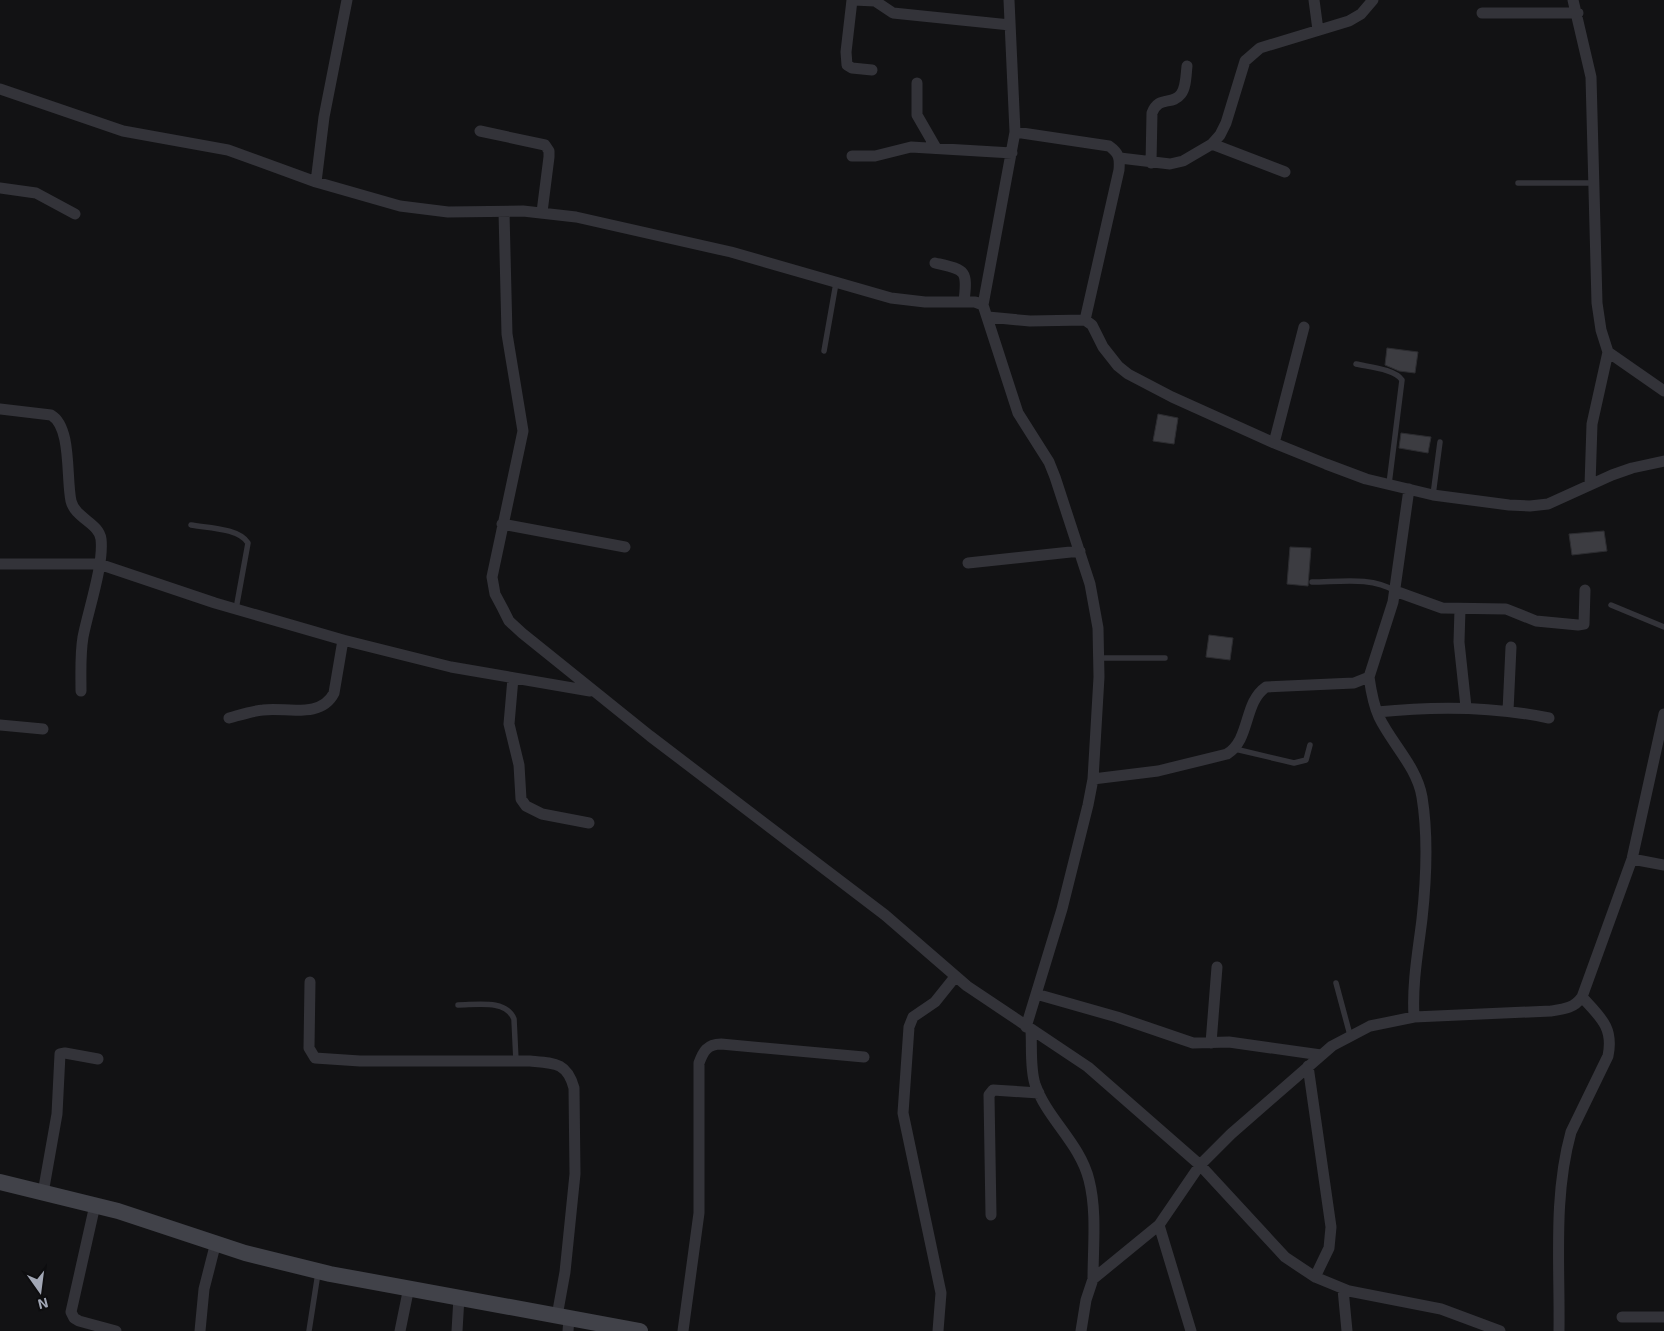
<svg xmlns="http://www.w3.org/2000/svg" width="1664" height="1331" viewBox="0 0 1664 1331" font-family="'Exo 2',sans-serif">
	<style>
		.building { fill: #3c3c41; stroke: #2c2c30 }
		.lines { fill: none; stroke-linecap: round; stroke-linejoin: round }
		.service { stroke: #333339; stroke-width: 5.5 }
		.minor { stroke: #333339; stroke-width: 11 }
		.secondary { stroke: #414249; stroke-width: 16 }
	</style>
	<rect width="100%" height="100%" fill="#121214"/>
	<path class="building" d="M 1387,348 L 1418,352 L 1415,373 L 1399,371 L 1385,365 Z
		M 1158,414 L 1178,418 L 1174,444 L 1153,441 Z
		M 1401,433 L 1431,437 L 1428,453 L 1399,448 Z
		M 1604,531 L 1607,551 L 1572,555 L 1569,534 Z
		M 1290,547 L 1311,548 L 1308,586 L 1287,584 Z
		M 1209,635 L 1233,638 L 1230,660 L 1206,657 Z"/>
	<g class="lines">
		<path class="service" d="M 1518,183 L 1595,183
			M 824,351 L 836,283
			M 1356,364 C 1369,367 1395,369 1402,380 L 1389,484
			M 1433,495 L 1440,442
			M 191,525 C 207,528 239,528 248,543 L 236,609
			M 1312,582 C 1338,582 1372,576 1395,591
			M 1611,605 L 1664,627
			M 1099,658 L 1165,658
			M 1235,749 L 1294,763 L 1306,760 L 1310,745
			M 1336,983 L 1350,1035
			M 458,1005 C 476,1005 506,999 514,1019 L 516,1061
			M 309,1331 L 318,1273"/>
		<path class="minor" d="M 852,0 L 846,52 L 847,65 L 852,68 L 872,70
			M 854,0 L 875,1 L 893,13 L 1010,25
			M 1314,0 L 1318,30
			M 1573,0 L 1591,77 L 1597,303 L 1601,330 L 1608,352 L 1664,391
			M 1482,13 L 1578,13
			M 917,83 L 917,115 L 936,148
			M 0,89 L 123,131 L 228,150 L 316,182 L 400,206 L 448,212 L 523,211 L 576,217 L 731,252 L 891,298 L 925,302 L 975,302 L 983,305 L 1018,413 L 1049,462 L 1055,477 L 1090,584 L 1098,628 L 1099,677 L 1093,779 L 1088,805 L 1062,909 L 1026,1027
			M 480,131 L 545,145 L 549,151 L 549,157 L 542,212
			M 1015,132 L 1109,146 C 1119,153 1120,158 1119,170 L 1085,320
			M 1212,144 L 1285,172
			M 852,156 L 875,156 L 911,147 L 1012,153
			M 1120,158 L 1170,164 L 1183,161 L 1212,144 L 1220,135 L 1226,123 L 1245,61 L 1260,48 L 1349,21 L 1361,14 L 1373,0
			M 1151,163 L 1152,113 C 1159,95 1172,106 1181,94 C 1186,88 1186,75 1187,66
			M 316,182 L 324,117 L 347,0
			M 0,188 L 36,193 L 75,214
			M 504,212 L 507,334 L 523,431 L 492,577 L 495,594 L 503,609 L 509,621 L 522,633 L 650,736 L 885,915 L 967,986 L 1088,1067 L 1200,1165 L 1285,1257 L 1315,1277 L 1349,1291 L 1441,1309 L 1500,1331
			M 935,263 C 965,270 968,269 964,301
			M 983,305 L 1015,132 L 1009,0
			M 988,317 L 1030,321 L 1085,320 L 1092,325 L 1103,347 L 1118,366 L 1128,374 L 1172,397 L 1274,443 L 1326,464 L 1366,479 L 1433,495 L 1509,505 L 1530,506 L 1548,504 L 1612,475 L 1632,468 L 1664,461
			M 0,409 L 51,415 C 72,427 66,478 71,501 C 75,518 99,523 101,539 C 104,565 88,611 83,637 C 80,655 81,673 81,691
			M 1274,443 L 1304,327
			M 1590,485 L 1592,424 L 1608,352
			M 502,524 L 625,547
			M 968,563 L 1080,551
			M 0,564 L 99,564 L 215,603 L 343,640 L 451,667 L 590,691
			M 1395,591 L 1442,608 L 1506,609 L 1536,621 L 1578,625 L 1584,624 L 1585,590
			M 1460,609 L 1459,642 L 1466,707
			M 1369,677 C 1371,691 1373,704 1379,717 C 1392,744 1417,767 1422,797 C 1428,834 1426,882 1422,919 C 1418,952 1412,983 1414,1017
			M 513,678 L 509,724 L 519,765 L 521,799 L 526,806 L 542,814 L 589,823
			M 1508,711 L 1511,647
			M 1377,712 C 1435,706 1492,706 1549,718
			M 229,718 C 240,715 252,711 263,710 C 286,707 321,719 334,693 L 343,640
			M 0,725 L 43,729
			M 1093,779 L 1158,771 L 1227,754 C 1251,739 1243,703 1266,687 L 1354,683 L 1369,677 L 1393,602 L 1409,489
			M 1632,859 L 1664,865
			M 310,982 L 309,1048 L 315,1058 L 360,1061 L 530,1061 C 554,1063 567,1062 574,1088 L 575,1174 L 565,1272 L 557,1316
			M 1036,994 L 1117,1017 L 1193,1043 L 1229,1042 L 1321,1055
			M 1031,1031 C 1032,1048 1030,1068 1035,1084 C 1047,1119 1080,1143 1089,1180 C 1097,1211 1093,1247 1093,1279
			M 1211,1043 L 1217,967
			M 1308,1066 L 1331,1227 L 1329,1248 L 1315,1277
			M 43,1193 L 57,1114 L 60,1054 L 65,1053 L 98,1059
			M 95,1205 L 71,1312 L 74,1318 L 79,1321 L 116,1331
			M 991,1215 L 989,1095 L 993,1090 L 1039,1093
			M 1159,1225 L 1191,1331
			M 1343,1289 L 1347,1331
			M 1622,1317 L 1664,1317
			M 200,1331 L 204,1289 L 216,1242
			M 400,1331 L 409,1287
			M 457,1331 L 459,1297
			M 568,1331 L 569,1319
			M 683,1331 L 699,1213 L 699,1063 C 703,1052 707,1044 721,1044 L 864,1057
			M 938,1331 L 941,1293 L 903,1113 L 909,1027 L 913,1017 L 935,1002 L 955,977
			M 1081,1331 L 1086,1300 L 1093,1279 L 1159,1225 L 1200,1165 L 1231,1134 L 1332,1046 L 1370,1026 L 1414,1017 L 1551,1011 C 1565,1009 1574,1008 1582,997 L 1632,859 L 1664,714
			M 1559,1331 C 1560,1265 1553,1197 1571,1132 L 1608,1056 C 1614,1027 1600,1017 1582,997"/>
		<path class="secondary" d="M 0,1182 L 118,1211 L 245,1253 L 330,1274 L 640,1331"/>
	</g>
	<g transform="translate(40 1291) rotate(166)" stroke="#0d0d0f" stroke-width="4" paint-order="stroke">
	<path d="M0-4L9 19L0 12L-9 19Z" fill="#a2a7b5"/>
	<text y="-8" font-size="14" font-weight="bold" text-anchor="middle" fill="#a2a7b5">N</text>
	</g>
</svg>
